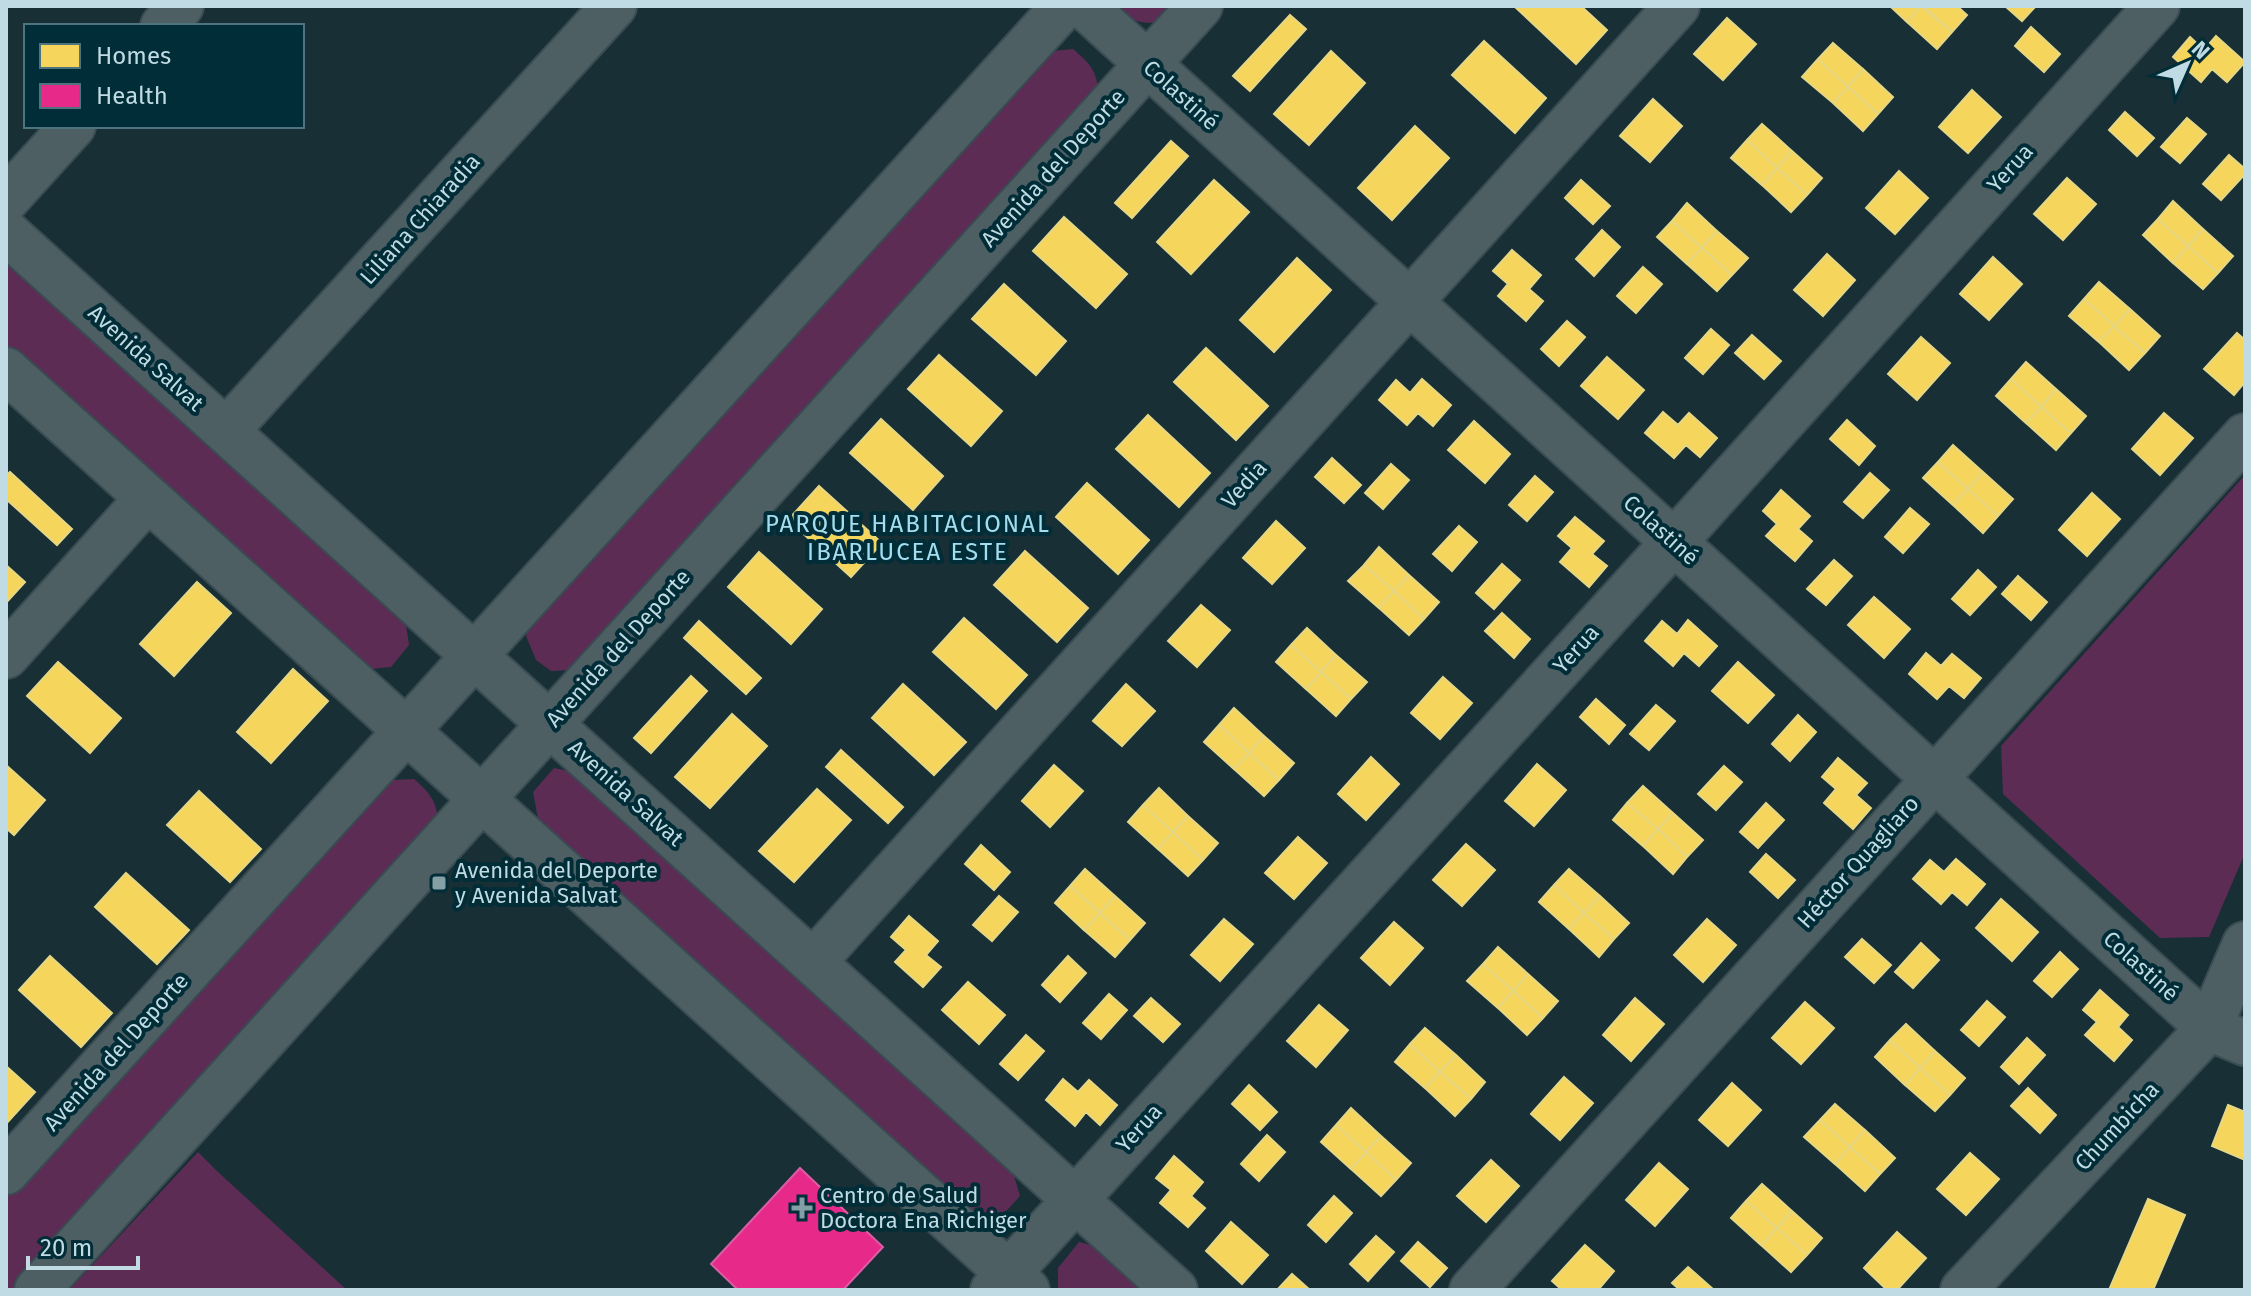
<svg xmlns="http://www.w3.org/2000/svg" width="2251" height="1296" viewBox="0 0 2251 1296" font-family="'Fira Sans',sans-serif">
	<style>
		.green { fill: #5d2c55 }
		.homes { fill: #f6d55c; stroke: #e6d784; stroke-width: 2 }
		.health { fill: #e7298a; stroke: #db5ea5; stroke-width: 2 }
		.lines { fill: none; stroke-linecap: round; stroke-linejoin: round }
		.minor-casing { stroke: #384c52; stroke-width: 48 }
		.minor { stroke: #4e5f64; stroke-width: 44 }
		.poi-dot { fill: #859fa6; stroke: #002d37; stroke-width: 3 }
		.labels { text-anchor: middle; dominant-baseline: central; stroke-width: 8; stroke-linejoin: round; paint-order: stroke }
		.street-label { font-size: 22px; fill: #c0dbe3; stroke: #002d37 }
		.poi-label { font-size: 22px; fill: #c0dbe3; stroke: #002d37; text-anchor: start }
		.neighbourhood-label { font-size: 24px; letter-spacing: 2px; fill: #a4ddee; stroke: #002d37 }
	</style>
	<rect width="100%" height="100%" fill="#172f35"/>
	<path class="green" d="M 1119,6 L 1181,6 C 1174,10 1166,18 1159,21 C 1144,26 1126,20 1119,6 Z
		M 1073,49 C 1092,65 1099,74 1098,99 L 572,670 L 551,671 L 536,660 L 526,636 L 530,618 L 1052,51 Z
		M 6,252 L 405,618 L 409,645 L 391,667 L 370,669 L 6,345 Z
		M 2245,475 L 2245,853 L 2209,937 L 2160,938 L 2003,794 L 2001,746 Z
		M 554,768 L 579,773 L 1010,1162 L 1020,1196 L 999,1219 L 972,1220 L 538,819 L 533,792 Z
		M 414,779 C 432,794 439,806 438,829 L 22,1290 L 6,1290 L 6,1197 L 371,793 L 392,780 Z
		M 198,1152 L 218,1172 L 347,1290 L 69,1290 Z
		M 1079,1242 L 1107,1249 L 1152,1290 L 1058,1290 L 1058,1268 Z"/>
	<path class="homes" d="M 1514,6 L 1581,6 L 1607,30 L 1576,64 Z
		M 1890,6 L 1921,6 L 1907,22 Z
		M 1921,6 L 1952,32 L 1937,49 L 1907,22 Z
		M 1923,6 L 1957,6 L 1967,15 L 1952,32 Z
		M 2005,6 L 2036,6 L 2022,21 Z
		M 1290,15 L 1306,29 L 1250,91 L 1233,76 Z
		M 1727,18 L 1756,44 L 1723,80 L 1694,54 Z
		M 2031,27 L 2060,54 L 2044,72 L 2015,46 Z
		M 2216,36 L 2245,62 L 2227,82 L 2212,69 L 2201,82 L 2173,57 L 2190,37 L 2204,50 Z
		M 1484,41 L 1546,98 L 1515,133 L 1452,75 Z
		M 1833,43 L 1863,69 L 1848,87 L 1818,59 Z
		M 1331,51 L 1365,83 L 1309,145 L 1274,114 Z
		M 1818,59 L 1848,87 L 1833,103 L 1802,77 Z
		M 1863,69 L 1893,97 L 1878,114 L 1848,87 Z
		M 1848,87 L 1878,114 L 1863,131 L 1833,103 Z
		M 1972,90 L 2001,117 L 1968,153 L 1939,127 Z
		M 1653,99 L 1682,126 L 1650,162 L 1620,136 Z
		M 2125,112 L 2154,138 L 2137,156 L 2109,130 Z
		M 2187,118 L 2206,134 L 2180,163 L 2161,147 Z
		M 1762,124 L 1792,151 L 1777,168 L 1747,140 Z
		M 1415,126 L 1449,158 L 1392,220 L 1358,188 Z
		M 1747,140 L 1777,168 L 1762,185 L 1731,158 Z
		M 1171,141 L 1188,156 L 1132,218 L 1115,203 Z
		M 1792,151 L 1822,178 L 1807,195 L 1777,168 Z
		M 2229,155 L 2245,169 L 2245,174 L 2221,200 L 2203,184 Z
		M 1777,168 L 1807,195 L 1791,212 L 1762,185 Z
		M 1899,171 L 1928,198 L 1895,234 L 1866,208 Z
		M 2067,178 L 2096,204 L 2063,240 L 2034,214 Z
		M 1214,180 L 1249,212 L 1191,274 L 1157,242 Z
		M 1581,180 L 1610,206 L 1593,224 L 1565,198 Z
		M 2173,201 L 2203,229 L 2188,246 L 2158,219 Z
		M 1687,203 L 1717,231 L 1702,248 L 1672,221 Z
		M 1064,217 L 1127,274 L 1096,308 L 1033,251 Z
		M 2158,219 L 2188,246 L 2173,263 L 2143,235 Z
		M 1672,221 L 1702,248 L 1687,264 L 1657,237 Z
		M 2203,229 L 2233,256 L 2218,273 L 2188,246 Z
		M 1602,230 L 1620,247 L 1594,276 L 1576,259 Z
		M 1717,231 L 1748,258 L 1732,275 L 1702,248 Z
		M 2188,246 L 2218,273 L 2203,289 L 2173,263 Z
		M 1702,248 L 1732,275 L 1717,291 L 1687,264 Z
		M 1512,250 L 1541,275 L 1529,289 L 1543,301 L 1526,321 L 1498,296 L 1508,284 L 1493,271 Z
		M 1827,254 L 1855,280 L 1823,316 L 1794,290 Z
		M 1993,257 L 2022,284 L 1989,320 L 1960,294 Z
		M 1297,258 L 1331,290 L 1274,352 L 1240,320 Z
		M 1643,267 L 1662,284 L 1636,313 L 1617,296 Z
		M 2099,282 L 2130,309 L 2114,326 L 2084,299 Z
		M 1004,284 L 1066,341 L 1036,375 L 972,319 Z
		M 2084,299 L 2114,326 L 2099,342 L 2069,316 Z
		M 2130,309 L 2160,336 L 2145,353 L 2114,326 Z
		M 1567,321 L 1585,337 L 1559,366 L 1541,349 Z
		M 2114,326 L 2145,353 L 2129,370 L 2099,342 Z
		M 1711,329 L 1729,345 L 1703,374 L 1685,358 Z
		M 2237,333 L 2245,340 L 2245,382 L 2234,395 L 2204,369 Z
		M 1752,335 L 1781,361 L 1764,379 L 1735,353 Z
		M 1921,337 L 1950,363 L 1917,400 L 1888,374 Z
		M 1206,348 L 1268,406 L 1236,440 L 1174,382 Z
		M 939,355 L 1002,411 L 971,446 L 908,389 Z
		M 1607,357 L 1644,390 L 1618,419 L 1581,386 Z
		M 2026,362 L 2056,389 L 2041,407 L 2011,379 Z
		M 1422,379 L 1451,405 L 1433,426 L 1418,413 L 1407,425 L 1379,400 L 1396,380 L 1410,393 Z
		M 2011,379 L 2041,407 L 2026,423 L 1996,396 Z
		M 2056,389 L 2086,416 L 2071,433 L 2041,407 Z
		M 2041,407 L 2071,433 L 2056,450 L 2026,423 Z
		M 1663,412 L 1678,425 L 1689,413 L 1717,438 L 1700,457 L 1686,445 L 1674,458 L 1645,433 Z
		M 2164,413 L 2193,438 L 2160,475 L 2132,449 Z
		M 1148,415 L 1210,473 L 1179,507 L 1116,449 Z
		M 881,419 L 943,476 L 913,510 L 850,453 Z
		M 1847,420 L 1875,446 L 1859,465 L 1830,439 Z
		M 1474,421 L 1510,454 L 1485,483 L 1448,450 Z
		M 1953,445 L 1983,472 L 1968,489 L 1938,462 Z
		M 1332,458 L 1361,485 L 1344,503 L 1315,477 Z
		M 1938,462 L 1968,489 L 1953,505 L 1923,478 Z
		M 1391,464 L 1409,480 L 1383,509 L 1365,493 Z
		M 10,472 L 72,529 L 57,545 L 6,499 L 6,476 Z
		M 1983,472 L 2013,499 L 1998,516 L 1968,489 Z
		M 1870,473 L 1889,490 L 1863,518 L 1844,502 Z
		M 1535,476 L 1553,492 L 1527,521 L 1509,505 Z
		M 1087,483 L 1149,540 L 1118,574 L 1056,517 Z
		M 819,486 L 882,543 L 851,577 L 788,520 Z
		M 1968,489 L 1998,516 L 1983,533 L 1953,505 Z
		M 1781,490 L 1810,516 L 1798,529 L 1812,541 L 1795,561 L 1766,536 L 1777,524 L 1763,511 Z
		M 2092,493 L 2120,519 L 2087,556 L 2059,530 Z
		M 1910,508 L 1929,524 L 1903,553 L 1885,537 Z
		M 1575,517 L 1604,541 L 1592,554 L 1607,566 L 1589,587 L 1560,562 L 1572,548 L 1558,536 Z
		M 1276,521 L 1305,548 L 1272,584 L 1243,558 Z
		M 1459,526 L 1477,542 L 1452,571 L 1433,554 Z
		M 1379,547 L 1409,575 L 1394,591 L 1364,565 Z
		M 1025,551 L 1088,608 L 1057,642 L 994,585 Z
		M 759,552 L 822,609 L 791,644 L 728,587 Z
		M 1834,560 L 1852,576 L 1826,605 L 1807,589 Z
		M 1502,564 L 1520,580 L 1494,609 L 1476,593 Z
		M 6,565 L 25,582 L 6,603 Z
		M 1364,565 L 1394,591 L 1379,608 L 1348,581 Z
		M 1978,570 L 1996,587 L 1970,615 L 1952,599 Z
		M 1409,575 L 1439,602 L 1424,619 L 1394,591 Z
		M 2018,576 L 2047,602 L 2031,620 L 2002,594 Z
		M 197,582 L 231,613 L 174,676 L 140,644 Z
		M 1394,591 L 1424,619 L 1409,635 L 1379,608 Z
		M 1874,597 L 1910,629 L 1884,658 L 1848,625 Z
		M 1201,605 L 1230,630 L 1197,667 L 1168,641 Z
		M 1502,613 L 1530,639 L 1514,658 L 1485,631 Z
		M 964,618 L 1027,675 L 996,709 L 933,652 Z
		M 1688,620 L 1717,646 L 1699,666 L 1684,653 L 1673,666 L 1645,641 L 1662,621 L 1677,634 Z
		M 699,621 L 761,678 L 746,694 L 684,638 Z
		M 1307,628 L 1336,655 L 1321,672 L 1291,645 Z
		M 1291,645 L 1321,672 L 1306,689 L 1276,662 Z
		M 1926,653 L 1941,666 L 1952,654 L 1981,678 L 1964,698 L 1949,686 L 1937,699 L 1909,674 Z
		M 1336,655 L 1367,682 L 1351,699 L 1321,672 Z
		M 58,662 L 121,718 L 90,753 L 27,696 Z
		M 1738,662 L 1774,695 L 1748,723 L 1712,691 Z
		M 293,669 L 328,701 L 271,763 L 237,732 Z
		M 1321,672 L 1351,699 L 1336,716 L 1306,689 Z
		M 691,676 L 707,691 L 651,753 L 634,738 Z
		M 1443,677 L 1472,703 L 1440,739 L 1411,713 Z
		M 903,684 L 966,742 L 934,775 L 872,718 Z
		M 1126,684 L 1155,711 L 1122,746 L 1093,721 Z
		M 1596,699 L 1625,725 L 1609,744 L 1580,717 Z
		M 1656,705 L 1675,721 L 1649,750 L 1630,734 Z
		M 1234,708 L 1264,736 L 1249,753 L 1219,725 Z
		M 732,714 L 767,746 L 710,808 L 675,777 Z
		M 1798,715 L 1816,732 L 1790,761 L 1772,744 Z
		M 1219,725 L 1249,753 L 1234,769 L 1204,742 Z
		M 1264,736 L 1294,763 L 1279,780 L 1249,753 Z
		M 841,750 L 903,807 L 888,823 L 826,767 Z
		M 1249,753 L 1279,780 L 1264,796 L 1234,769 Z
		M 1371,757 L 1399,784 L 1366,820 L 1338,794 Z
		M 1838,758 L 1867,783 L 1856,795 L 1871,808 L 1853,829 L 1824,803 L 1836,789 L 1822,777 Z
		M 1537,764 L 1566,790 L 1534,826 L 1505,801 Z
		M 6,765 L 45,800 L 14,835 L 6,828 Z
		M 1054,765 L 1083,791 L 1050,827 L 1022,801 Z
		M 1724,766 L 1742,782 L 1716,810 L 1698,794 Z
		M 1643,786 L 1673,813 L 1658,829 L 1627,803 Z
		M 1159,788 L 1188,816 L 1173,832 L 1143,805 Z
		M 817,789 L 851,820 L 794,882 L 759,851 Z
		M 199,791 L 261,849 L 230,882 L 167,825 Z
		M 1627,803 L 1658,829 L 1643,846 L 1613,820 Z
		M 1766,803 L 1784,820 L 1758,848 L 1740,832 Z
		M 1143,805 L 1173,832 L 1158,849 L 1128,822 Z
		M 1673,813 L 1703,840 L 1687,857 L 1658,829 Z
		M 1188,816 L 1218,843 L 1203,860 L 1173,832 Z
		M 1658,829 L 1687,857 L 1673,874 L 1643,846 Z
		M 1173,832 L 1203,860 L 1188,876 L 1158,849 Z
		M 1298,837 L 1327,863 L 1294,899 L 1265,873 Z
		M 1466,844 L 1495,870 L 1462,906 L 1433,880 Z
		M 981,845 L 1010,872 L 994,890 L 965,864 Z
		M 1766,854 L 1795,880 L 1778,898 L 1750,872 Z
		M 1956,859 L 1985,884 L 1967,905 L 1952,892 L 1941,904 L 1913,879 L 1930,860 L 1944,872 Z
		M 1085,869 L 1115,896 L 1100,913 L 1070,886 Z
		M 1569,869 L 1600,896 L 1584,913 L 1554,885 Z
		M 126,873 L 189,930 L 157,964 L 95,907 Z
		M 1554,885 L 1584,913 L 1569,929 L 1539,902 Z
		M 1070,886 L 1100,913 L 1084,930 L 1055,903 Z
		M 999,896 L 1018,912 L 992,941 L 973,925 Z
		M 1115,896 L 1145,923 L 1130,940 L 1100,913 Z
		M 1600,896 L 1629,923 L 1614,939 L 1584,913 Z
		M 2001,899 L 2038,932 L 2012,961 L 1976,928 Z
		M 1100,913 L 1130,940 L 1115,957 L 1084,930 Z
		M 1584,913 L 1614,939 L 1599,957 L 1569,929 Z
		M 909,916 L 938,941 L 926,955 L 941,967 L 923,987 L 895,962 L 906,950 L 891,937 Z
		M 1224,919 L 1253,944 L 1220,981 L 1191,955 Z
		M 1707,919 L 1736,945 L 1703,982 L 1674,955 Z
		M 1394,922 L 1423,948 L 1390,985 L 1361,958 Z
		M 1862,939 L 1891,965 L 1874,983 L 1845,957 Z
		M 1921,943 L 1939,960 L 1913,988 L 1895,972 Z
		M 1498,947 L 1528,974 L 1513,991 L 1483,964 Z
		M 2060,952 L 2078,969 L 2052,997 L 2034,981 Z
		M 50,956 L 112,1013 L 81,1047 L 19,990 Z
		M 1068,956 L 1086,973 L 1060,1002 L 1042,985 Z
		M 1483,964 L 1513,991 L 1498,1008 L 1467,981 Z
		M 1528,974 L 1558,1001 L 1543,1018 L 1513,991 Z
		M 968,982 L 1005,1015 L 979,1044 L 942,1010 Z
		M 2100,990 L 2128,1015 L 2118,1027 L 2132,1040 L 2114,1061 L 2085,1035 L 2097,1022 L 2083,1010 Z
		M 1513,991 L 1543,1018 L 1527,1035 L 1498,1008 Z
		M 1109,994 L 1127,1010 L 1101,1039 L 1083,1023 Z
		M 1151,998 L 1180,1024 L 1163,1042 L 1134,1016 Z
		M 1635,998 L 1664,1024 L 1631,1061 L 1603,1035 Z
		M 1987,1001 L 2005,1017 L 1979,1046 L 1961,1030 Z
		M 1805,1002 L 1834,1028 L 1801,1064 L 1772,1038 Z
		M 1319,1005 L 1348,1030 L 1316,1067 L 1287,1041 Z
		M 1906,1024 L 1935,1051 L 1920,1068 L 1890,1040 Z
		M 1425,1028 L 1456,1055 L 1440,1072 L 1410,1044 Z
		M 1026,1035 L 1044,1051 L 1018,1080 L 1000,1064 Z
		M 2027,1038 L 2045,1055 L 2019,1084 L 2001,1067 Z
		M 1890,1040 L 1920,1068 L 1905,1085 L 1875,1057 Z
		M 1410,1044 L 1440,1072 L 1425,1088 L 1395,1062 Z
		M 1935,1051 L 1965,1078 L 1950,1095 L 1920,1068 Z
		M 1456,1055 L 1485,1082 L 1471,1099 L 1440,1072 Z
		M 6,1066 L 35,1092 L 6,1124 Z
		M 1920,1068 L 1950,1095 L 1935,1111 L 1905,1085 Z
		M 1440,1072 L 1471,1099 L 1455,1116 L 1425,1088 Z
		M 1564,1077 L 1593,1103 L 1560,1140 L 1531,1114 Z
		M 1063,1079 L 1078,1092 L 1089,1080 L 1117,1105 L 1100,1125 L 1086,1112 L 1075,1126 L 1046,1100 Z
		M 1732,1083 L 1761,1110 L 1728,1146 L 1699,1120 Z
		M 1249,1085 L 1277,1112 L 1260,1130 L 1232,1104 Z
		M 2028,1088 L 2056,1115 L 2040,1133 L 2011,1106 Z
		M 1835,1104 L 1865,1130 L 1850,1147 L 1820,1120 Z
		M 2228,1105 L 2245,1112 L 2245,1160 L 2212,1146 Z
		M 1351,1108 L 1381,1136 L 1366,1152 L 1336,1125 Z
		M 1820,1120 L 1850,1147 L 1835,1164 L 1804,1137 Z
		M 1336,1125 L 1366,1152 L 1351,1169 L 1321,1142 Z
		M 1865,1130 L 1895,1158 L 1880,1174 L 1850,1147 Z
		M 1267,1135 L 1285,1152 L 1259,1181 L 1241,1164 Z
		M 1381,1136 L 1411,1163 L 1396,1180 L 1366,1152 Z
		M 1850,1147 L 1880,1174 L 1865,1191 L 1835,1164 Z
		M 1366,1152 L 1396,1180 L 1381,1196 L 1351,1169 Z
		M 1970,1153 L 1999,1179 L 1966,1215 L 1937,1189 Z
		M 1174,1156 L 1203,1182 L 1191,1196 L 1205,1208 L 1188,1227 L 1160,1203 L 1171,1190 L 1156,1178 Z
		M 1491,1160 L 1519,1186 L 1486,1222 L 1457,1196 Z
		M 1659,1163 L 1688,1189 L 1655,1226 L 1626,1200 Z
		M 1762,1184 L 1792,1211 L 1777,1228 L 1746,1201 Z
		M 1334,1196 L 1352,1213 L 1326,1242 L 1308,1225 Z
		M 2148,1199 L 2185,1215 L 2153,1290 L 2109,1290 Z
		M 1746,1201 L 1777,1228 L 1761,1245 L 1731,1218 Z
		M 1792,1211 L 1822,1238 L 1807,1255 L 1777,1228 Z
		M 1231,1222 L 1268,1255 L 1242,1284 L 1206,1251 Z
		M 1777,1228 L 1807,1255 L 1791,1272 L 1761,1245 Z
		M 1897,1232 L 1926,1258 L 1897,1290 L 1887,1290 L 1864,1268 Z
		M 1376,1236 L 1394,1252 L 1368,1281 L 1350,1264 Z
		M 1418,1242 L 1447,1268 L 1430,1287 L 1401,1261 Z
		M 1585,1245 L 1614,1271 L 1598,1290 L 1562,1290 L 1552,1281 Z
		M 1688,1267 L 1714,1290 L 1680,1290 L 1672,1283 Z
		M 1292,1274 L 1310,1290 L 1277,1290 Z"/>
	<path class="health" d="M 800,1168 L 883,1247 L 843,1290 L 738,1290 L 711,1264 Z"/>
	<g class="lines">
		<g class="minor-casing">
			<path id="minor" d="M 1084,6 L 2209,1028 L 2245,1043
				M 163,26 L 181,6
				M 6,200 L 73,126
				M 6,232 L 1175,1290
				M 6,370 L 1027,1290
				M 226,431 L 614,6
				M 6,656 L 148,498
				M 813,962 L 1677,6
				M 6,1172 L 1064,6
				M 37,1290 L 1200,6
				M 993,1290 L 1674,542 L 2157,6
				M 1472,1290 L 2245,436
				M 1963,1290 L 2209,1028 L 2245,944"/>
		</g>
		<use href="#minor" class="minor"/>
	</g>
	<g class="poi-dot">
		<rect x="431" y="875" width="16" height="16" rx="4"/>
		<path d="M798 1196h8v8h8v8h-8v8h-8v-8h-8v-8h8z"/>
	</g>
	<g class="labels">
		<g class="street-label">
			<text transform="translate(1181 95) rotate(42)">Colastiné</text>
			<text transform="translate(1053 168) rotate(-48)">Avenida del Deporte</text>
			<text transform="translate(2010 168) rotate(-48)">Yerua</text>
			<text transform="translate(420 219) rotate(-48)">Liliana Chiaradia</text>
			<text transform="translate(146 358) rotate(42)">Avenida Salvat</text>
			<text transform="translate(1244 484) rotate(-48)">Vedia</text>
			<text transform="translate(1661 530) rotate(42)">Colastiné</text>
			<text transform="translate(618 648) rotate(-48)">Avenida del Deporte</text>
			<text transform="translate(1576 649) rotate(-48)">Yerua</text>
			<text transform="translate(626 793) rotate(42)">Avenida Salvat</text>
			<text transform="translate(1858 862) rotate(-48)">Héctor Quagliaro</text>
			<text transform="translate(2141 966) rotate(42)">Colastiné</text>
			<text transform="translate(116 1052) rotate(-48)">Avenida del Deporte</text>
			<text transform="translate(2117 1126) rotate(-47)">Chumbicha</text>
			<text transform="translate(1139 1128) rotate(-48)">Yerua</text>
		</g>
		<g class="poi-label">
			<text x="455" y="870">Avenida del Deporte<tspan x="455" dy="25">y Avenida Salvat</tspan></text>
			<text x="820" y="1195">Centro de Salud<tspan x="820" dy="25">Doctora Ena Richiger</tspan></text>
		</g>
		<g class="neighbourhood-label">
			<text x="908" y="524">PARQUE HABITACIONAL<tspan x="908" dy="28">IBARLUCEA ESTE</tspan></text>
		</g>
	</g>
	<rect width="2251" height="1296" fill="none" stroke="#c0dbe3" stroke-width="16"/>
	<rect x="24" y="24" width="280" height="104" fill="#002d37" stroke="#4d737c" stroke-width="2"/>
	<rect x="40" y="44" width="40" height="24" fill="#f6d55c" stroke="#4d737c" stroke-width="2"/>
	<text x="96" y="64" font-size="24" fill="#c0dbe3">Homes</text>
	<rect x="40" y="84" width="40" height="24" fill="#e7298a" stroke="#4d737c" stroke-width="2"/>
	<text x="96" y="104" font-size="24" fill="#c0dbe3">Health</text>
	<g transform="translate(2187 64) rotate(45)" stroke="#002d37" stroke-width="6" paint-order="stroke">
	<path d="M0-6L14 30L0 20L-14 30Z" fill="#c0dbe3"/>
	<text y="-12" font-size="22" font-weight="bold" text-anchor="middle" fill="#c0dbe3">N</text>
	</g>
	<path d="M28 1256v12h110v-12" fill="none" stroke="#c0dbe3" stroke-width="4"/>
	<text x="40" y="1256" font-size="24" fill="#c0dbe3" stroke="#002d37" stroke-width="6" paint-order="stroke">20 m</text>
</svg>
